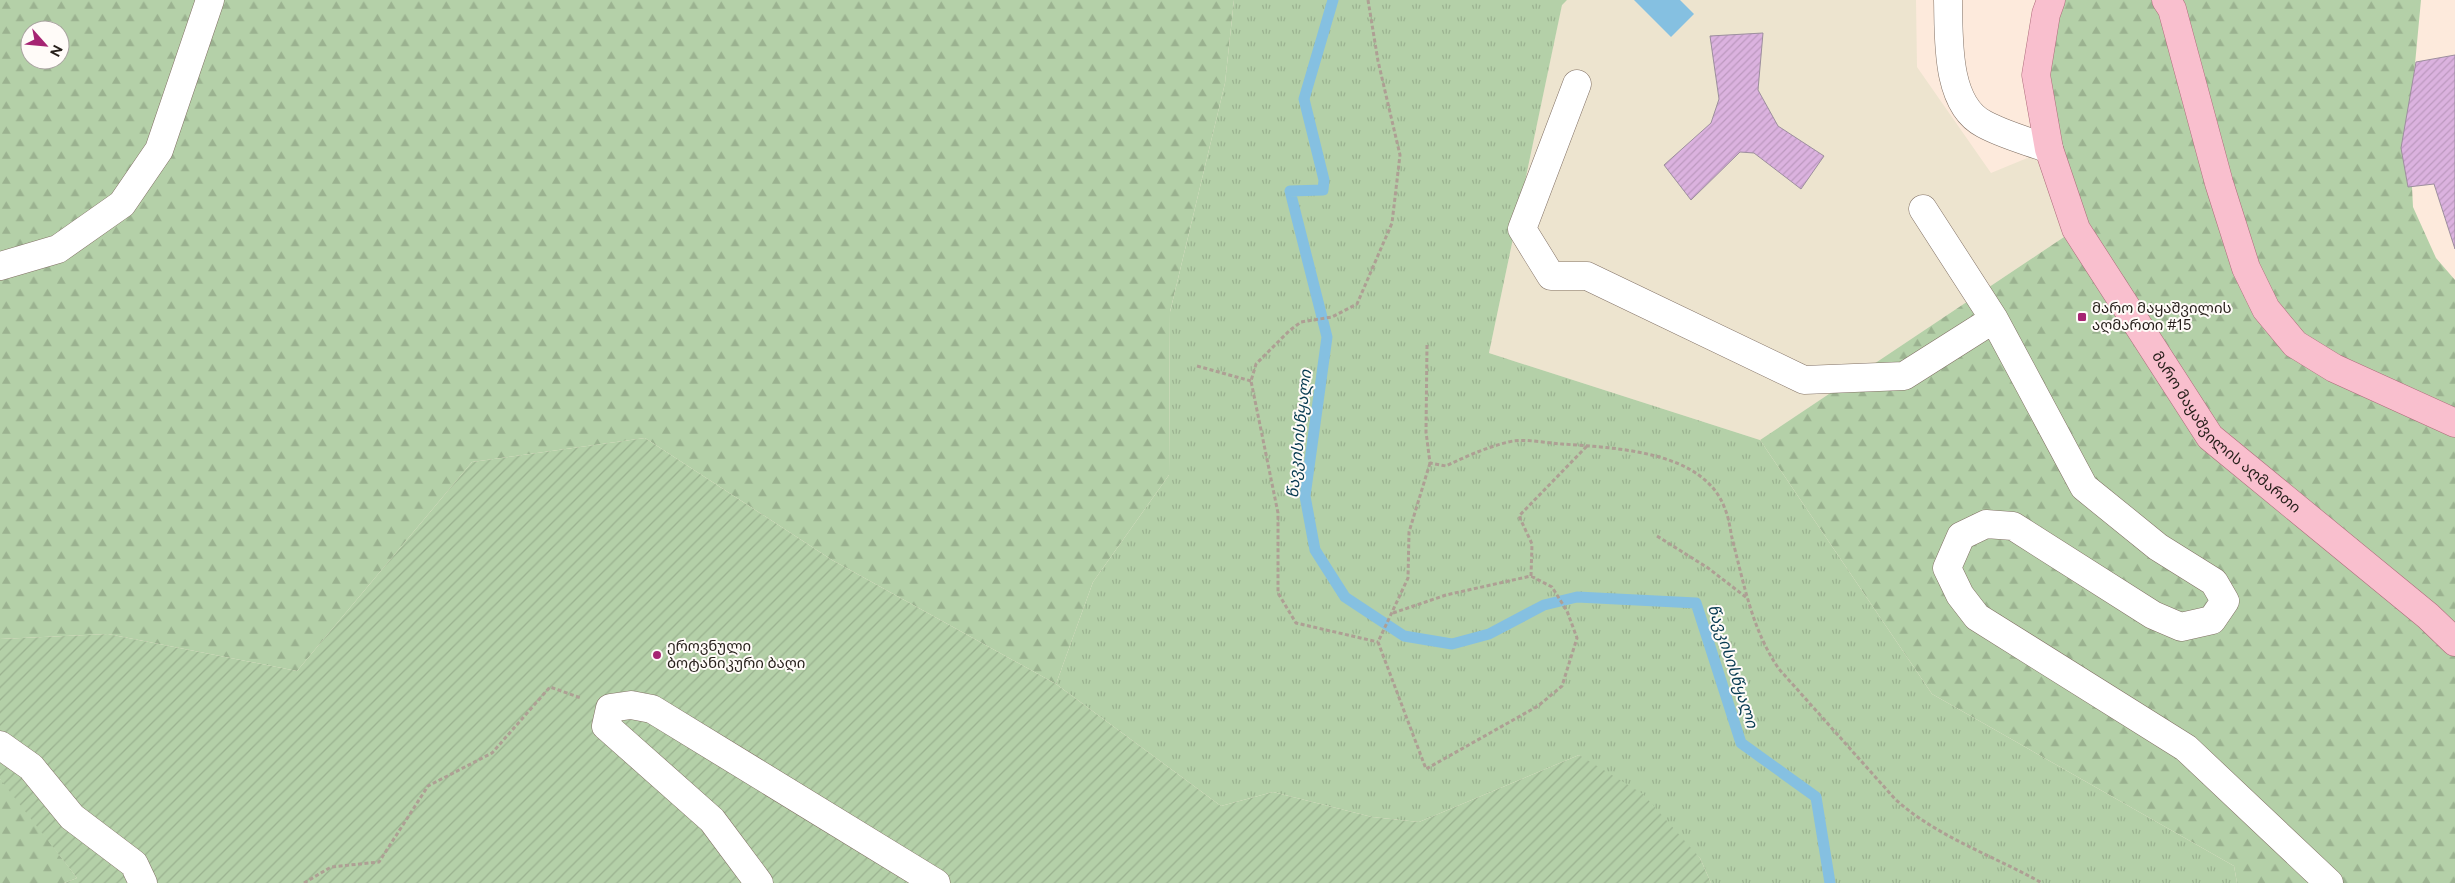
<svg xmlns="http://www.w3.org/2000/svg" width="2455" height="883" viewBox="0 0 2455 883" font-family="Figtree,'Noto Sans Georgian',sans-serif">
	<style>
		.commercial { fill: #ede4cf }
		.forest { fill: url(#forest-firs); fill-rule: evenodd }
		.park { fill: url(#park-tufts) }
		.garden { fill: url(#garden-furrows) }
		.water { fill: #85c0e1 }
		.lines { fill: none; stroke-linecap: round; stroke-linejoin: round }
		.stream { stroke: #85c0e1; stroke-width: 11 }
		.building { fill: url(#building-hatch); stroke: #9d8f9e }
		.minor-casing { stroke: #817064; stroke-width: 29 }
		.major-casing { stroke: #ad6b7a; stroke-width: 29 }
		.path { stroke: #ae9f94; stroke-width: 3; stroke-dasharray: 4 2.5; stroke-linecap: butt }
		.minor { stroke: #fff; stroke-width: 28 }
		.major { stroke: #f9bfce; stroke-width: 28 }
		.poi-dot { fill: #a62473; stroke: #fffbf8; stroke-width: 2 }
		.labels { text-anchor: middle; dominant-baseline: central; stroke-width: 4; stroke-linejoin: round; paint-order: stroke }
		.poi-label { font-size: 15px; fill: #261f1a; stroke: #fffbf8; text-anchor: start }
		.street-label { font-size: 15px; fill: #261f1a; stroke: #fffbf8 }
		.water-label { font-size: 16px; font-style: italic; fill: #063a50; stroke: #fffbf8 }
	</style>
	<defs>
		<pattern id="forest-firs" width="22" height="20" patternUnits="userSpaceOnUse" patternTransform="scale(1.25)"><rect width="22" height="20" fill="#b4d0a8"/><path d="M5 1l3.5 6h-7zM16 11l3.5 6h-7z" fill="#9bb290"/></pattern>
		<pattern id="park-tufts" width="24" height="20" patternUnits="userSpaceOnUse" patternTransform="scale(1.25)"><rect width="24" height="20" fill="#b4d0a8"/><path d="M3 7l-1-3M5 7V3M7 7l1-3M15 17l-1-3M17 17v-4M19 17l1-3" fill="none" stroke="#9bb290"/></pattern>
		<pattern id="garden-furrows" width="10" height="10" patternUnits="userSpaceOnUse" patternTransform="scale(1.25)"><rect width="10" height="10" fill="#b4d0a8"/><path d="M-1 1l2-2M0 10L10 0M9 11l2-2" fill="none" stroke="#9bb290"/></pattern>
		<pattern id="building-hatch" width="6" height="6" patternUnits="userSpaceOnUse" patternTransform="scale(1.25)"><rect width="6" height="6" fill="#dbb2df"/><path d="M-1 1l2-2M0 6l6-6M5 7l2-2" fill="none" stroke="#bc99bf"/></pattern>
	</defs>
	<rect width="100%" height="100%" fill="#fdeadc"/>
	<path class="commercial" d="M 1567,0 L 1916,0 L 1917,67 L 1991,173 L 2049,149 L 2076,229 L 1760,440 L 1489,353 L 1562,4 Z"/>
	<path class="forest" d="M 0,0 L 1234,0 L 1225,83 L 1170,312 L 1169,475 L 1093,582 L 1056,684 L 832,560 L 645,438 L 472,462 L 297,671 L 108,634 L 0,639 ZM 30,30 L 60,30 L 60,60 L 30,60 Z
		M 2051,0 L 2421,0 L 2409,128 L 2413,207 L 2436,258 L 2455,280 L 2455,883 L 2237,883 L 2234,866 L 1932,694 L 1760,440 L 2076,229 L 2036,75 Z
		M 0,779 L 4,782 L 77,878 L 64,883 L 0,883 Z"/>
	<path class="park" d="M 1234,0 L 1567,0 L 1562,5 L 1489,353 L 1760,440 L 1932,694 L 2234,866 L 2237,883 L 1711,883 L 1700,858 L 1579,755 L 1419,822 L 1372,817 L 1273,792 L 1221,806 L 1056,684 L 1093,582 L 1169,475 L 1170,312 L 1225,83 Z"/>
	<path class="garden" d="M 645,438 L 832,560 L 1056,684 L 1221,806 L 1273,792 L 1372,817 L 1419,822 L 1579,755 L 1643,794 L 1700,858 L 1711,883 L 64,883 L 77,878 L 0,779 L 0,639 L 108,634 L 297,671 L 472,462 Z"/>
	<path class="water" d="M 1634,0 L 1680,0 L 1694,14 L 1671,37 Z"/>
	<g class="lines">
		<path class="stream" d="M 1333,0 L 1304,99 L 1324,180 L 1323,190 L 1290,191 L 1327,337 L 1305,496 L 1315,550 L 1345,597 L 1404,636 L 1452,644 L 1489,634 L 1544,605 L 1577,597 L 1696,603 L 1741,743 L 1816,797 L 1830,883"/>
	</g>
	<path class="building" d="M 1763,33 L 1758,90 L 1778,126 L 1824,156 L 1801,189 L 1754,153 L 1740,152 L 1691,200 L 1664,165 L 1711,123 L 1719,99 L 1710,36 Z
		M 2455,55 L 2455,249 L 2434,184 L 2408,187 L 2401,148 L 2416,62 Z"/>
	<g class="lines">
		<g class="minor-casing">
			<path id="minor" d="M 1948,0 C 1949,36 1945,104 1984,124 C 2004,135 2028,141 2049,149
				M 1577,84 L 1522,229 L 1551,276 L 1587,276 L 1804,380 L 1904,376 L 1994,319
				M 1923,209 L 1994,319 L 2084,487 L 2158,547 L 2214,582 L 2225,601 L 2212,620 L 2181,627 L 2153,615 L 2013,526 L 1986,524 L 1961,536 L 1947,568 L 1960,595 L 1977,617 L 2186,748 L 2329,883
				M 0,266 L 58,249 L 122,204 L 159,150 L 210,0
				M 0,745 L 31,767 L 72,817 L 134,864 L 143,883
				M 759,883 L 712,820 L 606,726 L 610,708 L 631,705 L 652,709 L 936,883"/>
		</g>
		<g class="major-casing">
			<g id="major">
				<path id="s1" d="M 2051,0 L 2046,14 L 2036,75 L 2049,149 L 2076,229 L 2210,437 L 2428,616 L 2455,642"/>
				<path d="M 2166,0 L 2172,9 L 2219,183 L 2246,268 L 2266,309 L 2295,344 L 2334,368 L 2455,423"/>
			</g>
		</g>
		<path class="path" d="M 1368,0 L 1378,61 L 1400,155 L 1392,223 L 1357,304 L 1332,317 L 1301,322 L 1289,331 L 1256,364 L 1251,381 L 1278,513 L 1278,593 L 1296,623 L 1378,642
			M 1427,345 L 1426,432 L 1430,463 L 1446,466 C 1467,456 1489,446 1513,441 C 1528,439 1546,443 1562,444 C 1614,448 1704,450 1725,509 C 1729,518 1730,529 1732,538 C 1744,584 1752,630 1779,669 L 1895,799 C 1937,837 1992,855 2042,883
			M 1197,366 L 1251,381
			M 1430,463 L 1409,532 L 1408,578 L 1378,642 L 1426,769 L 1538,706 L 1562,686 L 1577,638 L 1567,611 L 1552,587 L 1531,576
			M 1657,536 L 1708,568 L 1747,598
			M 1393,613 L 1446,595 L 1531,576 L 1532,544 L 1519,516 L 1587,446
			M 304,883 L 331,867 L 379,862 L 428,786 L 492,753 L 550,687 L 581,698"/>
		<use href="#minor" class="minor"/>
		<use href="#major" class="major"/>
	</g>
	<g class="poi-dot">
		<rect x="2077" y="312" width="10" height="10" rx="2.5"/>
		<circle cx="657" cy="655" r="5"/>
	</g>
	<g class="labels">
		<g class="poi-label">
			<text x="2092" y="308">მარო მაყაშვილის<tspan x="2092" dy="17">აღმართი #15</tspan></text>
			<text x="667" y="646">ეროვნული<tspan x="667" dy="17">ბოტანიკური ბაღი</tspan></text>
		</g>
		<g class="street-label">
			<text stroke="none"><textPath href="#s1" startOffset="491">მარო მაყაშვილის აღმართი</textPath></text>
		</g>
		<g class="water-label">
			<text transform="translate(1299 434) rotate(-84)">წავკისისწყალი</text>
			<text transform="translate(1733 666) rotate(72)">წავკისისწყალი</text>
		</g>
	</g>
	<g transform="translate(45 45) rotate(117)"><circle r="24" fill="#fffbf8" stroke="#a8a39f"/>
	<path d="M0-4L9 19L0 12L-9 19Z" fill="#a62473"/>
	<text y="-8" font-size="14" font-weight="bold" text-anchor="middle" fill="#261f1a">N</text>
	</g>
</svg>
